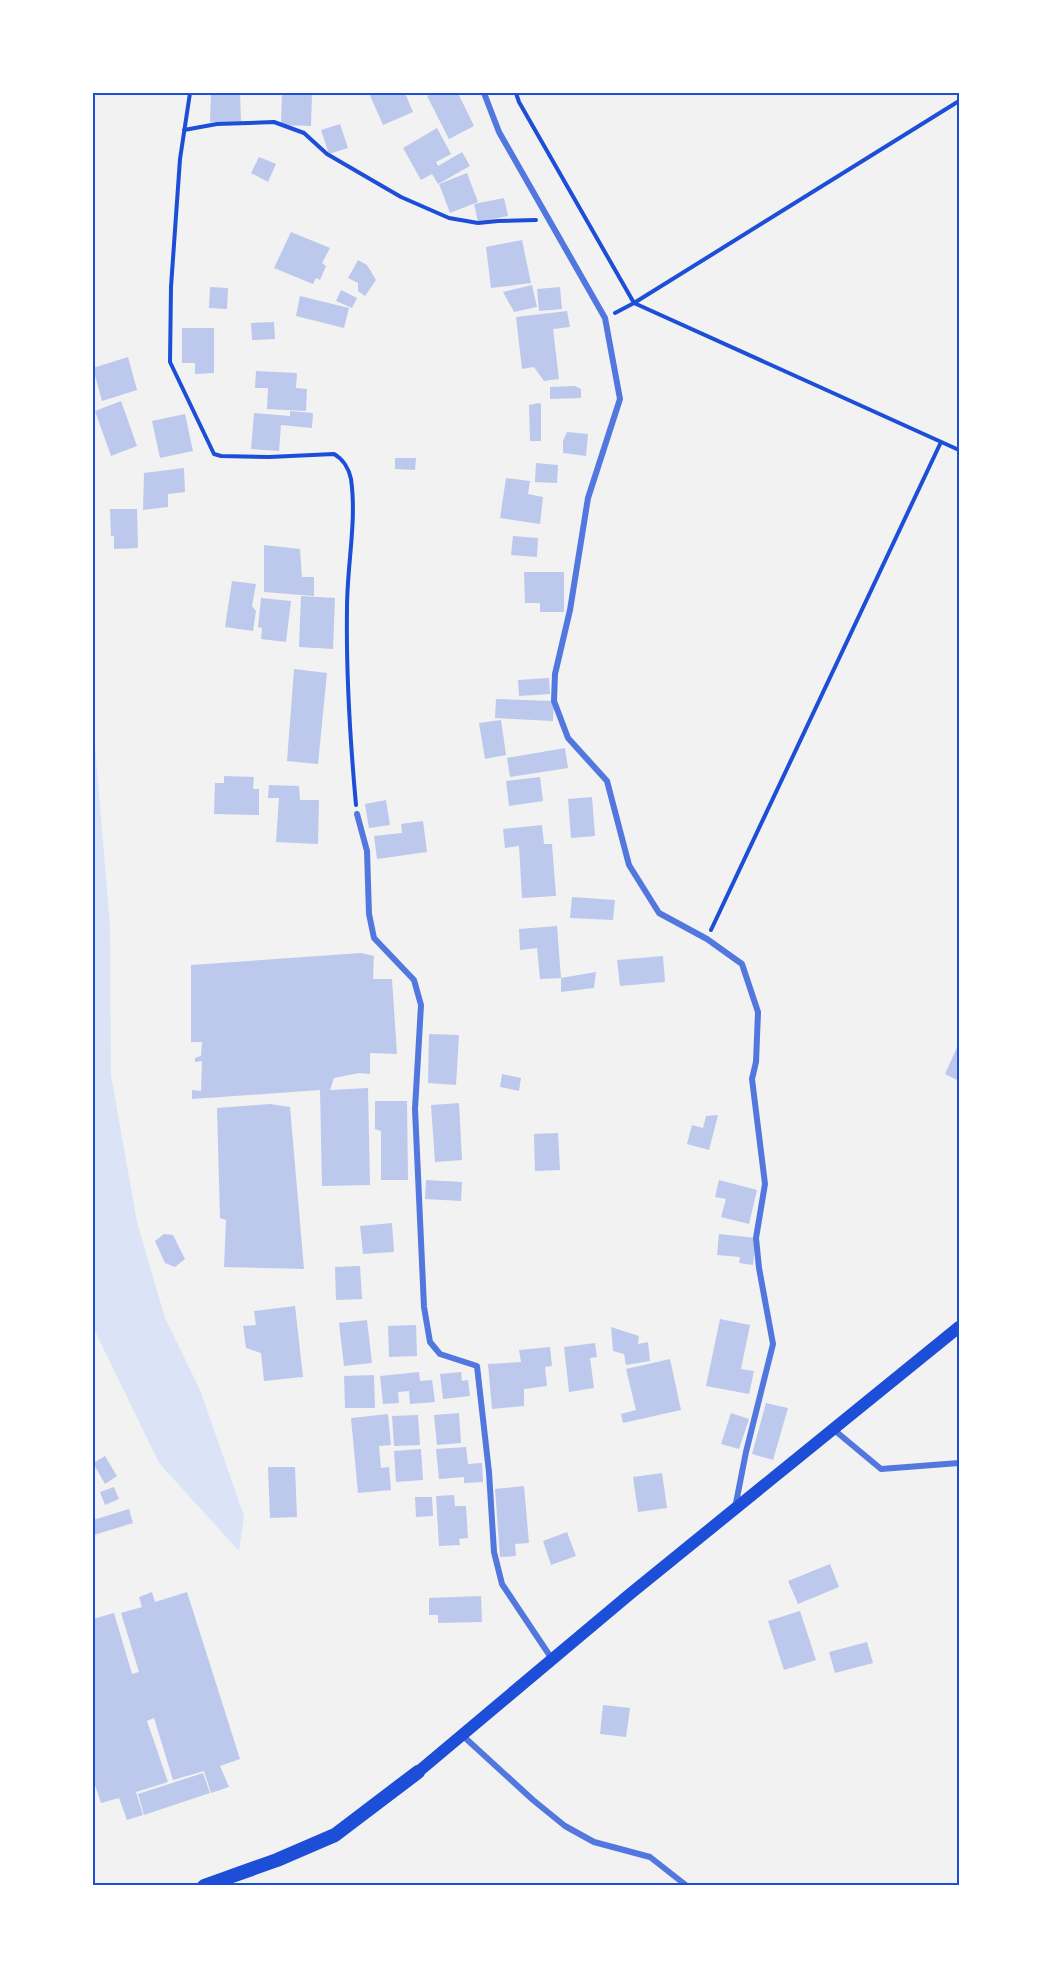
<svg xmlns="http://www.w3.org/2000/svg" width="1052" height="1979" viewBox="0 0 1052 1979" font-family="'Playfair Display',serif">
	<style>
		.green { fill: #dbe4f7 }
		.building { fill: #bdc9ec }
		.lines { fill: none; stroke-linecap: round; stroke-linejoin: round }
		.path { stroke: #1d4ed8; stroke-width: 4 }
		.minor { stroke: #5277de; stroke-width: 6 }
		.secondary { stroke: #1d4ed8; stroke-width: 12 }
		.primary { stroke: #1d4ed8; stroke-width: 14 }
		.neatline { fill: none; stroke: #1d4ed8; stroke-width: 2 }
	</style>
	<rect width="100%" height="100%" fill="#f2f2f2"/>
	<path class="green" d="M 93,721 L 110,925 L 111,1075 L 137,1222 L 165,1318 L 200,1390 L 244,1516 L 239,1551 L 159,1463 L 93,1327 Z"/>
	<path class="building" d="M 211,93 L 240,93 L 241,122 L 210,122 Z
		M 282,93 L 312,93 L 311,126 L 281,125 Z
		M 369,93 L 405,93 L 413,112 L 383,125 Z
		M 434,93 L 458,93 L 474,126 L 449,139 L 427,96 Z
		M 340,124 L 348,148 L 329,154 L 321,130 Z
		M 437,128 L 451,154 L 436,162 L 438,166 L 462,152 L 470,166 L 438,184 L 432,174 L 421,180 L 403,148 Z
		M 259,157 L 276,164 L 268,182 L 251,173 Z
		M 467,173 L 478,202 L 450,213 L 439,184 Z
		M 504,198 L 508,216 L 478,222 L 474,204 Z
		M 291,232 L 330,248 L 322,263 L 326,266 L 320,280 L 316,278 L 313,284 L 274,268 Z
		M 522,240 L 531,283 L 491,288 L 486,247 Z
		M 358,260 L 367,265 L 376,280 L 365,296 L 358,291 L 358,283 L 348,278 Z
		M 532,285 L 537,307 L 514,312 L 503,292 Z
		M 210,287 L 228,288 L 227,309 L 209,308 Z
		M 560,287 L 562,309 L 539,311 L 537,289 Z
		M 341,290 L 357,298 L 352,308 L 336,301 Z
		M 300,296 L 349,308 L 344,328 L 296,316 Z
		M 567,311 L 570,327 L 553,329 L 559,379 L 544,381 L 534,367 L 522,369 L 516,317 Z
		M 274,322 L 275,339 L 252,340 L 251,323 Z
		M 182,328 L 214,328 L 214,373 L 195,374 L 195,363 L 182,363 Z
		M 128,357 L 137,390 L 102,401 L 93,368 Z
		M 256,371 L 297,373 L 296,388 L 307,389 L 306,411 L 267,409 L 268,388 L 255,388 Z
		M 575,386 L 581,389 L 581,398 L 550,399 L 550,387 Z
		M 121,401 L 137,446 L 111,456 L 95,411 Z
		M 539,403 L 541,404 L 541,441 L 530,441 L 529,405 Z
		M 290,411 L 313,413 L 312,428 L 281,425 L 279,451 L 251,449 L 254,413 L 290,416 Z
		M 185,414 L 193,451 L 160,458 L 152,421 Z
		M 567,432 L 588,434 L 586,456 L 563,453 L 563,441 Z
		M 395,458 L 416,458 L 415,470 L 395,469 Z
		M 536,463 L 558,465 L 557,483 L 535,482 Z
		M 184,468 L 185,492 L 168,494 L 168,507 L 143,510 L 144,473 Z
		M 506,478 L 530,481 L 528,494 L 543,497 L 540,524 L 500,518 Z
		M 110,509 L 137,509 L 138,548 L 114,549 L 114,536 L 111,536 Z
		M 513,536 L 538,538 L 537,557 L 511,555 Z
		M 264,545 L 300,549 L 302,577 L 314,577 L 314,596 L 264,592 Z
		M 524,572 L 564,572 L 564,612 L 540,612 L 540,603 L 525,603 Z
		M 232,581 L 256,584 L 252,606 L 256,611 L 253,631 L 225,627 Z
		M 301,596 L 335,598 L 333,649 L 299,647 Z
		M 261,598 L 291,601 L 286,642 L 261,639 L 262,628 L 258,627 Z
		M 294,669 L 327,673 L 318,764 L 287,761 Z
		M 549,678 L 550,694 L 519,696 L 518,680 Z
		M 496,699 L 554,701 L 553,721 L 495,718 Z
		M 501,720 L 506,755 L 485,759 L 479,723 Z
		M 565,748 L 568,768 L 510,777 L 507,758 Z
		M 224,776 L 254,777 L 253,789 L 259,789 L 259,815 L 214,814 L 215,783 L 224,783 Z
		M 540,777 L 543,801 L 509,806 L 506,781 Z
		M 269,785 L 299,786 L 300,800 L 319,800 L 318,844 L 276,842 L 279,798 L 268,798 Z
		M 592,797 L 595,836 L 571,838 L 568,799 Z
		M 386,800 L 390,825 L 369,828 L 365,804 Z
		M 423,821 L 427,852 L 377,859 L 374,836 L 402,833 L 401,824 Z
		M 542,825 L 544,844 L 552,844 L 556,896 L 522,898 L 519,846 L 505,848 L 503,829 Z
		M 572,897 L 615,900 L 613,920 L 570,918 Z
		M 557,926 L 561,978 L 540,979 L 537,948 L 520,950 L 519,929 Z
		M 361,953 L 374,956 L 373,979 L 392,979 L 397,1054 L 370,1053 L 370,1074 L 359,1073 L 334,1078 L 330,1090 L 368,1088 L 370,1185 L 322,1186 L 320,1090 L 192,1099 L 192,1090 L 201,1091 L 202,1061 L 195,1062 L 195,1058 L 201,1056 L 202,1042 L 191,1042 L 191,965 Z
		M 663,956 L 665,982 L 620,986 L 617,960 Z
		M 596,972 L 594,988 L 561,992 L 561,978 Z
		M 429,1034 L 459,1035 L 456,1085 L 428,1083 Z
		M 959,1043 L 959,1081 L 945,1074 Z
		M 502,1074 L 521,1078 L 519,1091 L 500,1087 Z
		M 375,1101 L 407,1101 L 408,1180 L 381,1180 L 381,1131 L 375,1129 Z
		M 459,1103 L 462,1160 L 435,1162 L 431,1105 Z
		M 270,1104 L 290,1107 L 304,1269 L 224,1267 L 226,1220 L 220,1218 L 217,1108 Z
		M 718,1115 L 709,1150 L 687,1144 L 692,1125 L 703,1128 L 706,1116 Z
		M 558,1133 L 560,1170 L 535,1171 L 534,1134 Z
		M 426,1180 L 462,1182 L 461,1201 L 425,1199 Z
		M 719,1180 L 757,1190 L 749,1224 L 721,1217 L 726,1199 L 715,1197 Z
		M 392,1223 L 394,1252 L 363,1254 L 360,1226 Z
		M 164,1234 L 173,1235 L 185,1259 L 175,1267 L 165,1263 L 155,1241 Z
		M 719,1234 L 756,1238 L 753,1265 L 739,1263 L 740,1257 L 717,1255 Z
		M 360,1266 L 362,1299 L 336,1300 L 335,1267 Z
		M 295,1306 L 303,1377 L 264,1381 L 261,1353 L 246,1348 L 243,1326 L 256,1325 L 254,1311 Z
		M 720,1319 L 750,1325 L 741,1369 L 754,1371 L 749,1394 L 706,1386 Z
		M 367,1320 L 372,1363 L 344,1366 L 339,1323 Z
		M 416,1325 L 417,1356 L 389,1357 L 388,1326 Z
		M 611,1327 L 639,1336 L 638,1344 L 648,1342 L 650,1361 L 626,1365 L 624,1354 L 613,1351 Z
		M 595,1343 L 597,1357 L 590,1358 L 594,1388 L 569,1392 L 564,1347 Z
		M 550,1347 L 552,1366 L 545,1367 L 547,1386 L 524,1389 L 524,1406 L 492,1409 L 488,1364 L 521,1362 L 519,1350 Z
		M 670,1359 L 681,1410 L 623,1423 L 621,1414 L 636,1410 L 626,1369 Z
		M 419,1372 L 420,1381 L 432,1380 L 435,1402 L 410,1404 L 409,1391 L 398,1392 L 399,1403 L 383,1404 L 380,1376 Z
		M 461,1372 L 462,1381 L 468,1380 L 470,1396 L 443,1399 L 440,1374 Z
		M 374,1375 L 375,1408 L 345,1408 L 344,1376 Z
		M 766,1403 L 788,1408 L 773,1460 L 752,1454 Z
		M 459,1413 L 461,1443 L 437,1445 L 434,1415 Z
		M 731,1413 L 749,1419 L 739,1449 L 721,1444 Z
		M 388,1414 L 391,1445 L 379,1446 L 381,1468 L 389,1467 L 391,1490 L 358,1493 L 351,1418 Z
		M 418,1415 L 420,1445 L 394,1446 L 392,1416 Z
		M 466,1447 L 468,1464 L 482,1463 L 483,1482 L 464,1483 L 464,1477 L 439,1479 L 436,1449 Z
		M 421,1449 L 423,1480 L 396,1482 L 394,1451 Z
		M 105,1456 L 117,1476 L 105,1484 L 93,1463 Z
		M 268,1467 L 295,1467 L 297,1517 L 270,1518 Z
		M 662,1473 L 667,1508 L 638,1512 L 633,1477 Z
		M 524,1486 L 529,1543 L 515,1544 L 516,1556 L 500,1557 L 495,1489 Z
		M 114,1487 L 119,1499 L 105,1505 L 100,1492 Z
		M 454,1495 L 455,1506 L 466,1506 L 468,1538 L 459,1539 L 460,1545 L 439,1546 L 436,1496 Z
		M 415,1497 L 432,1497 L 433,1516 L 416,1517 Z
		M 129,1509 L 133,1523 L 94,1535 L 93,1520 Z
		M 567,1532 L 576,1556 L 551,1565 L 543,1541 Z
		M 830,1564 L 839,1587 L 798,1604 L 788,1581 Z
		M 152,1592 L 155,1602 L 187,1592 L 240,1759 L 220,1766 L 229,1787 L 211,1793 L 204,1771 L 173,1780 L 154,1718 L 147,1721 L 168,1782 L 136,1792 L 143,1815 L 127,1820 L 119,1798 L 101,1803 L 93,1779 L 93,1619 L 114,1613 L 132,1674 L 139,1672 L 121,1613 L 142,1607 L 139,1597 Z
		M 481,1596 L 482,1622 L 438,1623 L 438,1615 L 429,1615 L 429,1598 Z
		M 800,1611 L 816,1660 L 784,1670 L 768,1621 Z
		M 867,1642 L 873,1663 L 835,1673 L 829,1652 Z
		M 603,1705 L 630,1708 L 626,1737 L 600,1734 Z
		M 203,1773 L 210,1793 L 144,1815 L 138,1794 Z"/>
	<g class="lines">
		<path class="path" d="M 190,93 L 180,159 L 171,287 L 170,362 L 214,454 L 221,456 L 269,457 L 334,454 C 343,459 349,469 351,479 C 357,521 347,565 347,608 C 346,673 350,739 356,805
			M 516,93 L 519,102 L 634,303 L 959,450
			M 184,130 L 217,124 L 274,122 L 304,133 L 327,154 L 401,197 L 449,218 L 478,223 L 498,221 L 536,220
			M 615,313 L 634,303 L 959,101
			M 711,930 L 941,442"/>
		<path class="minor" d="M 484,93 L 499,132 L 605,318 L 620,399 L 588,498 L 570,610 L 555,674 L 554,701 L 568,738 L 607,781 L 629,865 L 659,913 L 707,939 L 742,964 L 758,1012 L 756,1062 L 752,1079 L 765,1184 L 756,1238 L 759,1268 L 773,1344 L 746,1452 L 735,1508
			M 357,814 L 367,851 L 369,914 L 374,938 L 414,980 L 421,1005 L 415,1109 L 424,1307 L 430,1342 L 440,1354 L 477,1366 L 489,1472 L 494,1552 L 502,1584 L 552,1659
			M 833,1429 L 881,1469 L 959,1463
			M 462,1735 L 533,1800 L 565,1826 L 594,1842 L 650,1857 L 687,1886"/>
		<path class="secondary" d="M 418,1772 L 630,1594 L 959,1327"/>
		<path class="primary" d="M 204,1886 L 277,1860 L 335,1835 L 418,1772"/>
	</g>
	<rect width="1052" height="1979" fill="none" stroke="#ffffff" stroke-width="189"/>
	<rect x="94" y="94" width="864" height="1790" class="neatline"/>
</svg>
